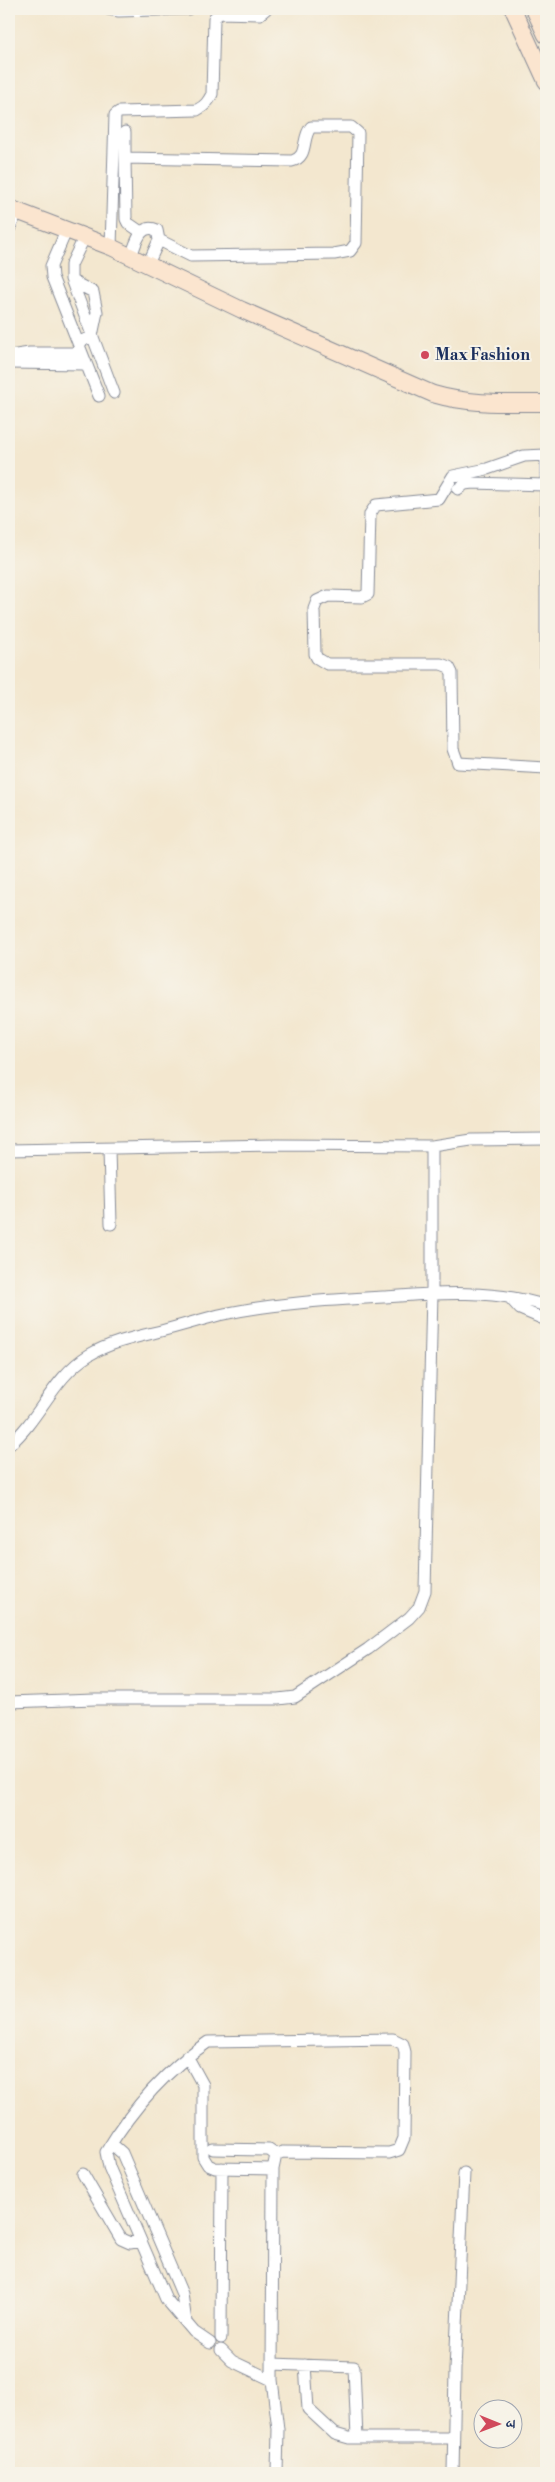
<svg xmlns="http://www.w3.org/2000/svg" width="555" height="2482" viewBox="0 0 555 2482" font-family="'Libre Bodoni','Noto Serif Devanagari',serif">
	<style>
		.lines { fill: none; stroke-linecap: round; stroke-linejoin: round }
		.street-casing { stroke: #878b96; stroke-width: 13 }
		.secondary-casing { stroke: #878b96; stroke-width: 18 }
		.street { stroke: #fff; stroke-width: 11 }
		.secondary { stroke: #fbe5cf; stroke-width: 16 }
		.poi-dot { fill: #d1495b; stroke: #f7f3e8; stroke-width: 2 }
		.labels { text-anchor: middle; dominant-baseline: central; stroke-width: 4; stroke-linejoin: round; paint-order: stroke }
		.poi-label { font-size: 16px; font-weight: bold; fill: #1b2f5e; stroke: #f7f3e8; text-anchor: start }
	</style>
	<rect width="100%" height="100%" fill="#f7f3e8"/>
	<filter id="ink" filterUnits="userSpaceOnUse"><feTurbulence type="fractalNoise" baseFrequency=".02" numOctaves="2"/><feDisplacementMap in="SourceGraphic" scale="10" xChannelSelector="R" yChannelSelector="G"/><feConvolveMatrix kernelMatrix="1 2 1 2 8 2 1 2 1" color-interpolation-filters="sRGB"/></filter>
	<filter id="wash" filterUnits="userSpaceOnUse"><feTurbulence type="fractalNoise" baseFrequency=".0096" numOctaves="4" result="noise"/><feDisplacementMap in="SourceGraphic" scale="20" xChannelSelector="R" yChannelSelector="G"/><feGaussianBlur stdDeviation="1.12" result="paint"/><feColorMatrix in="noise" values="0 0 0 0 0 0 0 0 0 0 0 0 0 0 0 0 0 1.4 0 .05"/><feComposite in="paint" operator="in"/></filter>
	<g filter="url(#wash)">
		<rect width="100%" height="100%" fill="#f3e7cf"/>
	</g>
	<g filter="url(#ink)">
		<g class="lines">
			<g class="street-casing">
				<path id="street" d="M 108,9 L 119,11 L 188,9
					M 125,158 L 125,132
					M 9,229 L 18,211
					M 67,229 L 51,266 L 52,277 L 99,396
					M 85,236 L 71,265 L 71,279 L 114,393
					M 111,247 L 115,115 L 119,112 L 197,110 C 205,106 208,102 212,94 L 214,18 L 220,13 L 260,14 L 266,9
					M 131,256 C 136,244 140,222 157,230 L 159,240 L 191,256 L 334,254 L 350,251 L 356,243 L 358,133 L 351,127 L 311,127 C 301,138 309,157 292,161 L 125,158 L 126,219 L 128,223 L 141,232
					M 148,264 L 159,240
					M 72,281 L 93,292 L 97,312 L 92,336 L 78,343
					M 9,356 L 30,353 L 81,353
					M 9,363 L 86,364
					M 546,455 L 524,456 L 487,469 L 453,476 L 439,499 L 376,505 L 370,514 L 368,594 L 362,597 L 328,596 L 317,601 L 314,609 L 315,654 L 317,658 L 327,664 L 441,664 L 449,667 L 452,673 L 453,749 L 458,763 L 546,768
					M 546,455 L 546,669
					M 458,489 L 465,484 L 472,483 L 545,485
					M 109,1149 L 111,1224
					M 9,1150 L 276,1145 L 432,1146 L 471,1140 L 546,1139
					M 510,1298 L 520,1309 L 546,1320
					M 9,1445 C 40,1419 53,1377 89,1355 C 111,1342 136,1337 161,1331 C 180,1326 200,1320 219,1315 C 273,1303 330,1300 385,1297 C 438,1293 495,1289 546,1306
					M 9,1702 L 95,1699 L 278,1699 L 295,1697 L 368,1649 L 409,1618 L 419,1607 L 425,1591 L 432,1293 L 432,1146
					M 187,2056 L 203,2085 L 203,2157 L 208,2165 L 215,2168 L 273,2169 L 272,2380 L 278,2429 L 277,2473
					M 109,2147 L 114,2146 L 122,2153 L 182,2294 L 186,2322
					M 213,2149 L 269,2150 L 276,2155
					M 83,2174 L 121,2239 L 130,2243 L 141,2241
					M 221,2338 L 222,2168
					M 210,2343 L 194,2332 L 166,2299 L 109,2167 L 106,2152 C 132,2109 166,2070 208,2042 L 393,2039 L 403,2044 L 405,2052 L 404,2138 L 399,2150 L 389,2153 L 282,2152 L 276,2155 L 273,2169
					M 221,2350 L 232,2361 L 272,2380
					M 272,2364 L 354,2367 L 357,2438
					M 305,2365 L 308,2409 L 335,2434 L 349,2438 L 453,2438
					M 453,2473 L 455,2370 L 464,2173"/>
			</g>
			<g class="secondary-casing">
				<path id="secondary" d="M 513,9 L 546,81
					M 534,9 L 546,35
					M 9,208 L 111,247 L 242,310 L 433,394 C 470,405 508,403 546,403"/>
			</g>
			<use href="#street" class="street"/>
			<use href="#secondary" class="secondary"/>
		</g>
	</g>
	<circle class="poi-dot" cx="425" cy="355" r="5"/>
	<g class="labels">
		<g class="poi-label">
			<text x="435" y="355">Max Fashion</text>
		</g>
	</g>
	<rect width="555" height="2482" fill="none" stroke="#f7f3e8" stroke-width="30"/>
	<g transform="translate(498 2424) rotate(91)"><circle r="24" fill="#f7f3e8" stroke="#9fa5b1"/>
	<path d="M0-4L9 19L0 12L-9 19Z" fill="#d1495b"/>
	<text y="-8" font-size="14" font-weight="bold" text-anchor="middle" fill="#1b2f5e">उ</text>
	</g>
</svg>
